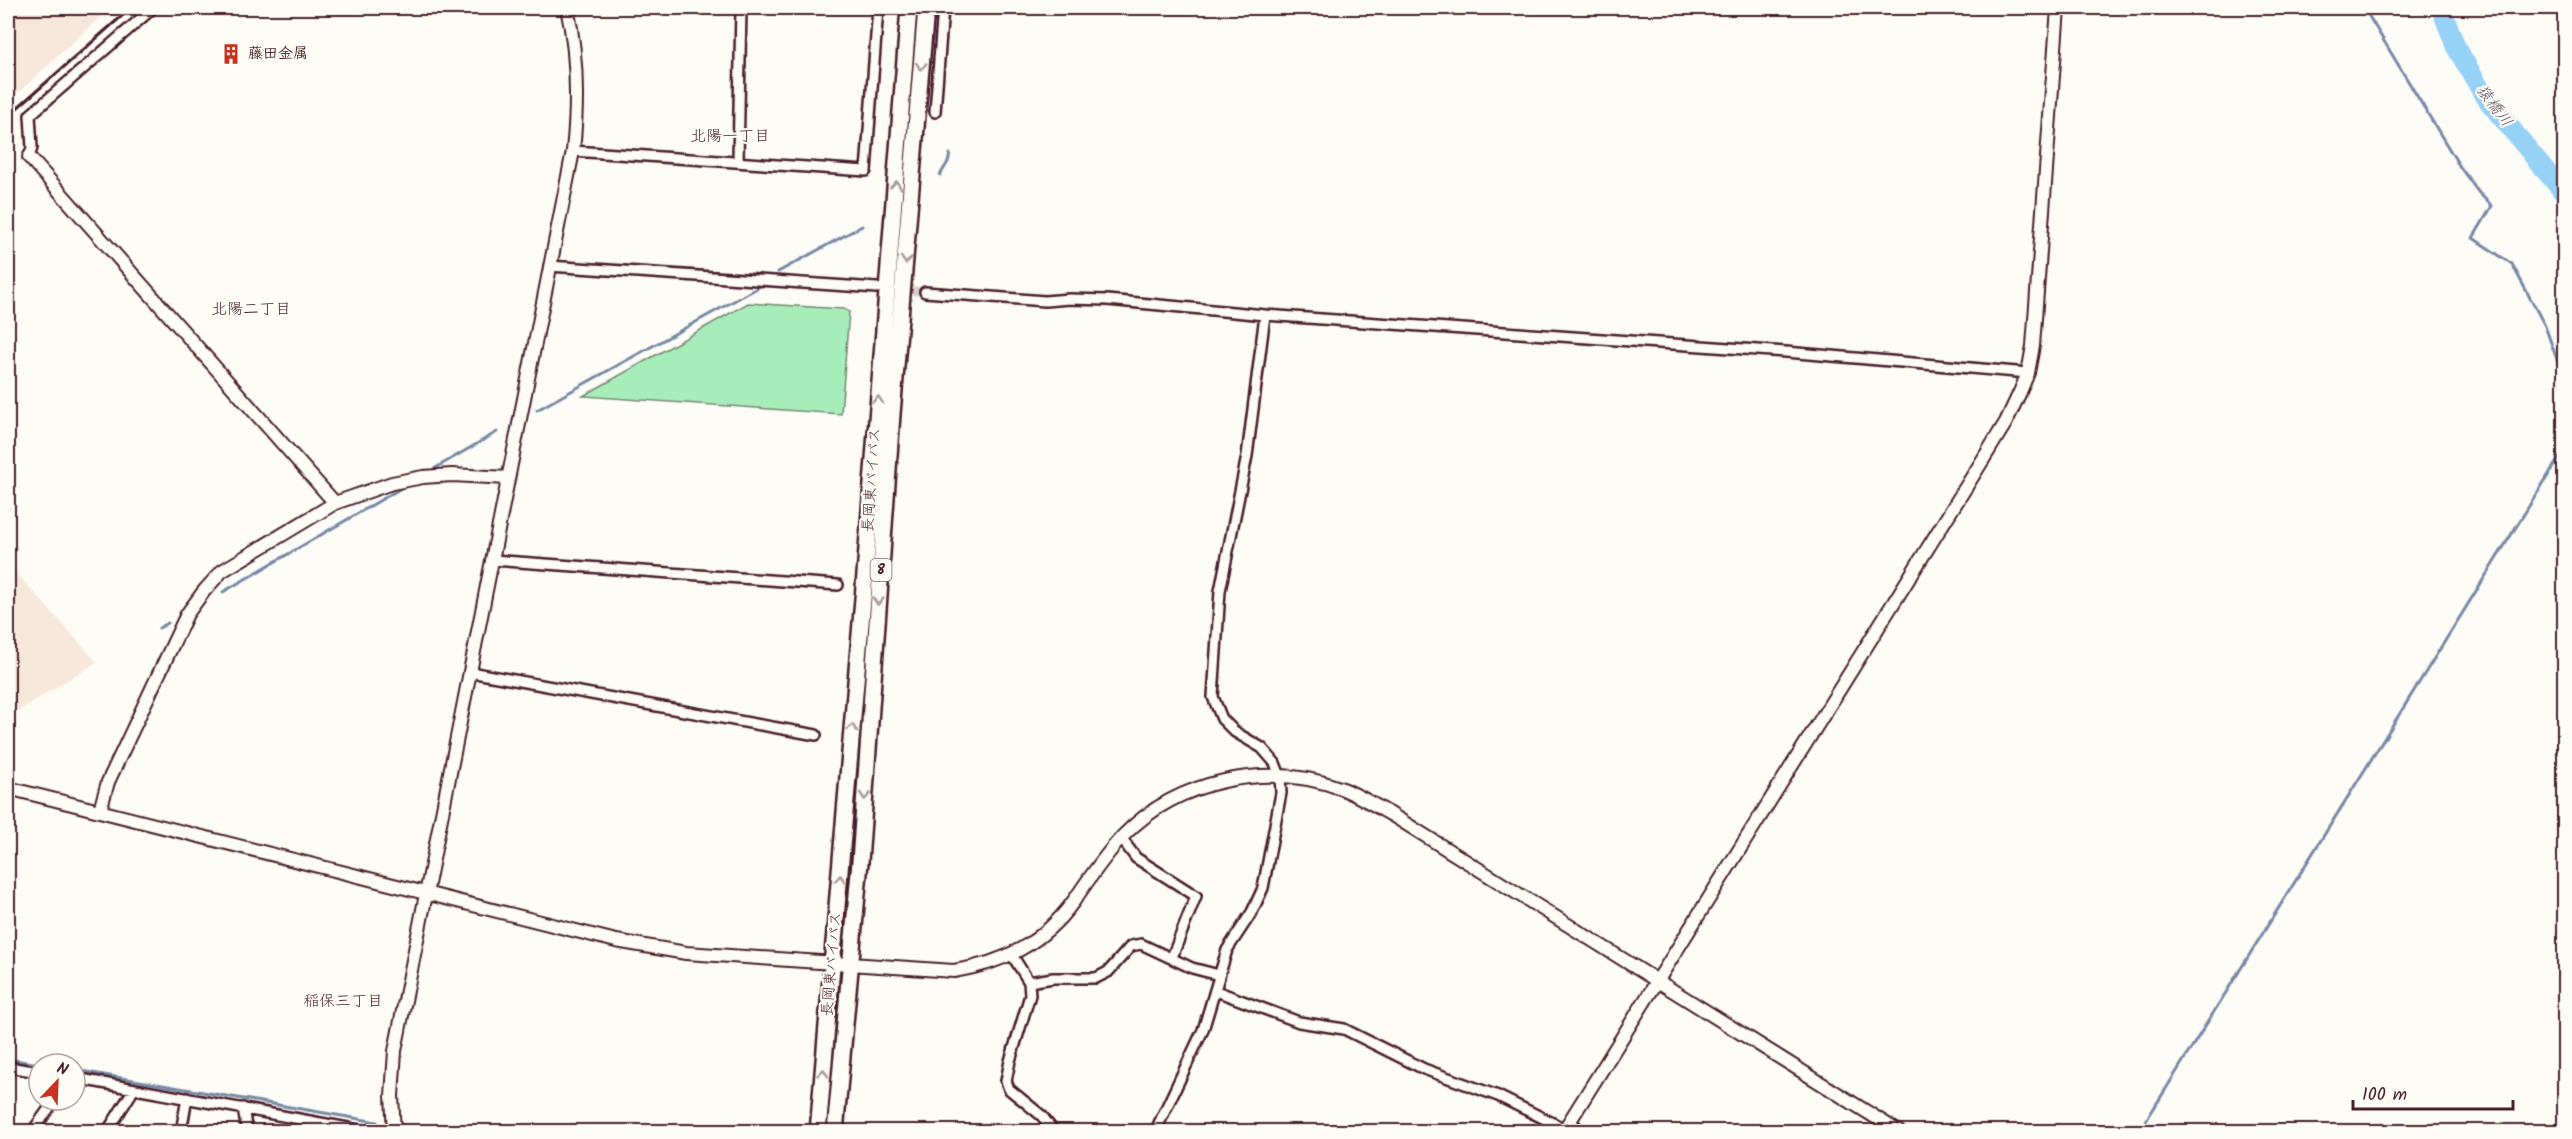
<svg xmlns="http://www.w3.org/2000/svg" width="2572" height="1139" viewBox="0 0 2572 1139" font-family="Kalam,'Klee One',sans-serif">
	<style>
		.built { fill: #f6e7da }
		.green { fill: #a6edba; stroke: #788672; stroke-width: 1.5 }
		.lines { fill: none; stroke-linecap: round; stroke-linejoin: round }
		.stream { stroke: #788aa5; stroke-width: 3 }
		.river { stroke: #96d1f6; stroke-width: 20 }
		.minor-tunnel { stroke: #d9d0ce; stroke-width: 9; stroke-dasharray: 9 4.5; stroke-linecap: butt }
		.minor-casing { stroke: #4a1f2b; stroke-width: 14 }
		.tertiary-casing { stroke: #4a1f2b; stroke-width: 16 }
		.trunk-casing { stroke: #4a1f2b; stroke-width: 20 }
		.minor { stroke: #fdfcf7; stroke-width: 9 }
		.tertiary { stroke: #fdfcf7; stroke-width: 12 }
		.trunk { stroke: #fdfcf7; stroke-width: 15 }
		.rail { stroke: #4a1f2b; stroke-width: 3 }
		.oneway { stroke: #ac999b }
		.labels { text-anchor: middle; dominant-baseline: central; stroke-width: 4.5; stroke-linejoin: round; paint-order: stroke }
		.shield { fill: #fdfcf7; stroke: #806168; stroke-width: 1.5 }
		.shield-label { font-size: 14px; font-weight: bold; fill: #4a1f2b }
		.poi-label { font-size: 15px; font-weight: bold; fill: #4a1f2b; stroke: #fdfcf7; text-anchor: start }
		.street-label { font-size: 15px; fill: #4a1f2b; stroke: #fdfcf7 }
		.water-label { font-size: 16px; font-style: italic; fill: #615468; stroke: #fdfcf7 }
		.neighbourhood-label { font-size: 16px; fill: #4a1f2b; stroke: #fdfcf7 }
	</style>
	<rect width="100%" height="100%" fill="#fdfcf7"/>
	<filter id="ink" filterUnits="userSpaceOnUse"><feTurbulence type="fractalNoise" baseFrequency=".0167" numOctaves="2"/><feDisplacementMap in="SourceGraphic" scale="12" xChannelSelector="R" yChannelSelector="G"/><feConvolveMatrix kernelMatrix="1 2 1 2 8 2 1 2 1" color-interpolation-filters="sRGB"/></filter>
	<g filter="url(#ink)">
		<path class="built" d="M 8,8 L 110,8 L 8,102 Z
			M 8,564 L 97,662 L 8,717 Z"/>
		<path class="green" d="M 748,303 L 844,309 L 849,312 L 841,414 L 583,396 Z"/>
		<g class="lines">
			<path class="stream" d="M 2364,8 L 2460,167 L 2479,193 L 2492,206 L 2473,238 L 2512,264 L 2545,326 L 2560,368 L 2564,391
				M 940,175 L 948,162 L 950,154
				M 778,272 L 862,226
				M 537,410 L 759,287
				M 427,473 L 497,432
				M 223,592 L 403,487
				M 159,628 L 168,623
				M 8,1059 L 39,1064
				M 75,1070 L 377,1122
				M 407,1127 L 431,1132
				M 2139,1132 L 2564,450"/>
			<path class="river" d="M 2441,8 L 2456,47 L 2485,97 L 2564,193"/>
			<path class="minor-tunnel" d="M 897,289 L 925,292"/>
			<g class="minor-casing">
				<path id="minor" d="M 935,112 L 943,8
					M 573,151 L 866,171 L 878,8
					M 29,157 L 32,148 L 30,115 L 153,8
					M 738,161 L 741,8
					M 549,266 L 877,288
					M 925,292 L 1045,301 L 1069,299 L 1107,300 L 1265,315 L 1786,352 L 2028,373
					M 492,560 L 838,585
					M 470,672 L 816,735
					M 1121,838 L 1136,858 L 1196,896 L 1172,957
					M 1012,955 L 1029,982 L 1030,995 L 1010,1061 L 1006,1081 L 1009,1089 L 1042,1116 L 1054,1132
					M 1029,982 L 1053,978 L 1096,978 L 1108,972 L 1131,946 L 1141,944 L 1192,968 L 1219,975
					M 1216,991 L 1299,1022 L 1344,1029 L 1424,1069 L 1498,1096 L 1565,1129
					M 8,1067 L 39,1072
					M 75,1078 L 370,1132
					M 243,1108 L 247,1132
					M 1570,1121 L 1582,1132
					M 32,1132 L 55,1100
					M 107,1132 L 134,1089
					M 181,1132 L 187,1098
					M 1155,1132 L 1203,1030 L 1227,950 L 1252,912 L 1263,888 L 1281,793 L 1280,776 L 1275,763 L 1262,748 L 1235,732 L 1222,719 L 1213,697 L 1220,591 L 1247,456 L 1265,315"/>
			</g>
			<g class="tertiary-casing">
				<path id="tertiary" d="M 29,157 L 335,503
					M 8,788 L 616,941 L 686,953 L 954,971 C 1004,963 1043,943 1073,902 C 1089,879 1104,856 1123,836 C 1178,779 1269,761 1343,789 C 1360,796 1376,806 1392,815 L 1899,1132
					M 100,810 L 108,782 L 187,614 L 204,591 L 222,571 L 335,503 L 392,483 L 423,477 L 452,475 L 508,478
					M 394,1132 L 392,1096 L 395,1051 L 573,151 C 578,102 578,56 567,8
					M 1563,1132 L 1984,458 L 2006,422 L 2020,392 L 2028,373 L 2033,346 L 2058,8"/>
			</g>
			<g class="trunk-casing">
				<path id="trunk" d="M 818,1132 L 864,587 L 909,8
					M 835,1132 L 860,862 L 892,414 L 926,8"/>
			</g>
			<use href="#minor" class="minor"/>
			<use href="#tertiary" class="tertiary"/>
			<use href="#trunk" class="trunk"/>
			<path class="rail" d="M 8,116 L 131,8"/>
		</g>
		<defs><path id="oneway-chevron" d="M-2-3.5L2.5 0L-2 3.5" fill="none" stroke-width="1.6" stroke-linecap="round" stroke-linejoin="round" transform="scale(1.5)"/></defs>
		<g class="oneway">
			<use href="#oneway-chevron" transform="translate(921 66) rotate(94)"/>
			<use href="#oneway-chevron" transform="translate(896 185) rotate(-85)"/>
			<use href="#oneway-chevron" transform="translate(906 260) rotate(94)"/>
			<use href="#oneway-chevron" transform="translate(878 400) rotate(-85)"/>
			<use href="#oneway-chevron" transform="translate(878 601) rotate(94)"/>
			<use href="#oneway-chevron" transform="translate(852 728) rotate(-85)"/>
			<use href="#oneway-chevron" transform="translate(865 796) rotate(94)"/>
			<use href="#oneway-chevron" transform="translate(840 879) rotate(-85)"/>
			<use href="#oneway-chevron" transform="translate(823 1073) rotate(-85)"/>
		</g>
	</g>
	<defs>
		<g id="building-bare" transform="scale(1.62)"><path d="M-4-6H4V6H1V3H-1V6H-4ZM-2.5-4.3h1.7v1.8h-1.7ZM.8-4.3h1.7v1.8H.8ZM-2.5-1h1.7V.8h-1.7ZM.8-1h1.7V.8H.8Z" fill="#c8321e" stroke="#fdfcf7" stroke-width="2.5" paint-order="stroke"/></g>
	</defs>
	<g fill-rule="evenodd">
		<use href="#building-bare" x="231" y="54"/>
	</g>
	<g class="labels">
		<rect class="shield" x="870.5" y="559" width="21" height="22" rx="4.5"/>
		<g class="shield-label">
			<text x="881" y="570">8</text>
		</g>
		<g class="poi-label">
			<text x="248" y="54">藤田金属</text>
		</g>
		<g class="street-label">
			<text transform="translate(872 480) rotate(-86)">長岡東バイパス</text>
			<text transform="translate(832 964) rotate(-85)">長岡東バイパス</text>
		</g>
		<g class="water-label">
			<text transform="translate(2494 106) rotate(53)">猿橋川</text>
		</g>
		<g class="neighbourhood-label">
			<text x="730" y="136">北陽一丁目</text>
			<text x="251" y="309">北陽二丁目</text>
			<text x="343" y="1001">稲保三丁目</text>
		</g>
	</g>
	<rect width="2572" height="1139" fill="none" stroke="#fdfcf7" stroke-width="30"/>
	<rect x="15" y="15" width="2542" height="1109" fill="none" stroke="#4a1f2b" stroke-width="2" filter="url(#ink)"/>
	<g transform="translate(57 1082) rotate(23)"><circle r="28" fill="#fdfcf7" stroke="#b5a4a5" stroke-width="1.5"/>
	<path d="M0-4.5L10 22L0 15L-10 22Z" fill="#c8321e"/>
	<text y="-9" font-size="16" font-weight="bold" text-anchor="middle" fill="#4a1f2b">N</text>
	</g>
	<path d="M2353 1100v9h160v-9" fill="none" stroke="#4a1f2b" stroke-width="3"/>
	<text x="2362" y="1100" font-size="18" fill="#4a1f2b" stroke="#fdfcf7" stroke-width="4.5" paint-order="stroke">100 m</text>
</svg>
